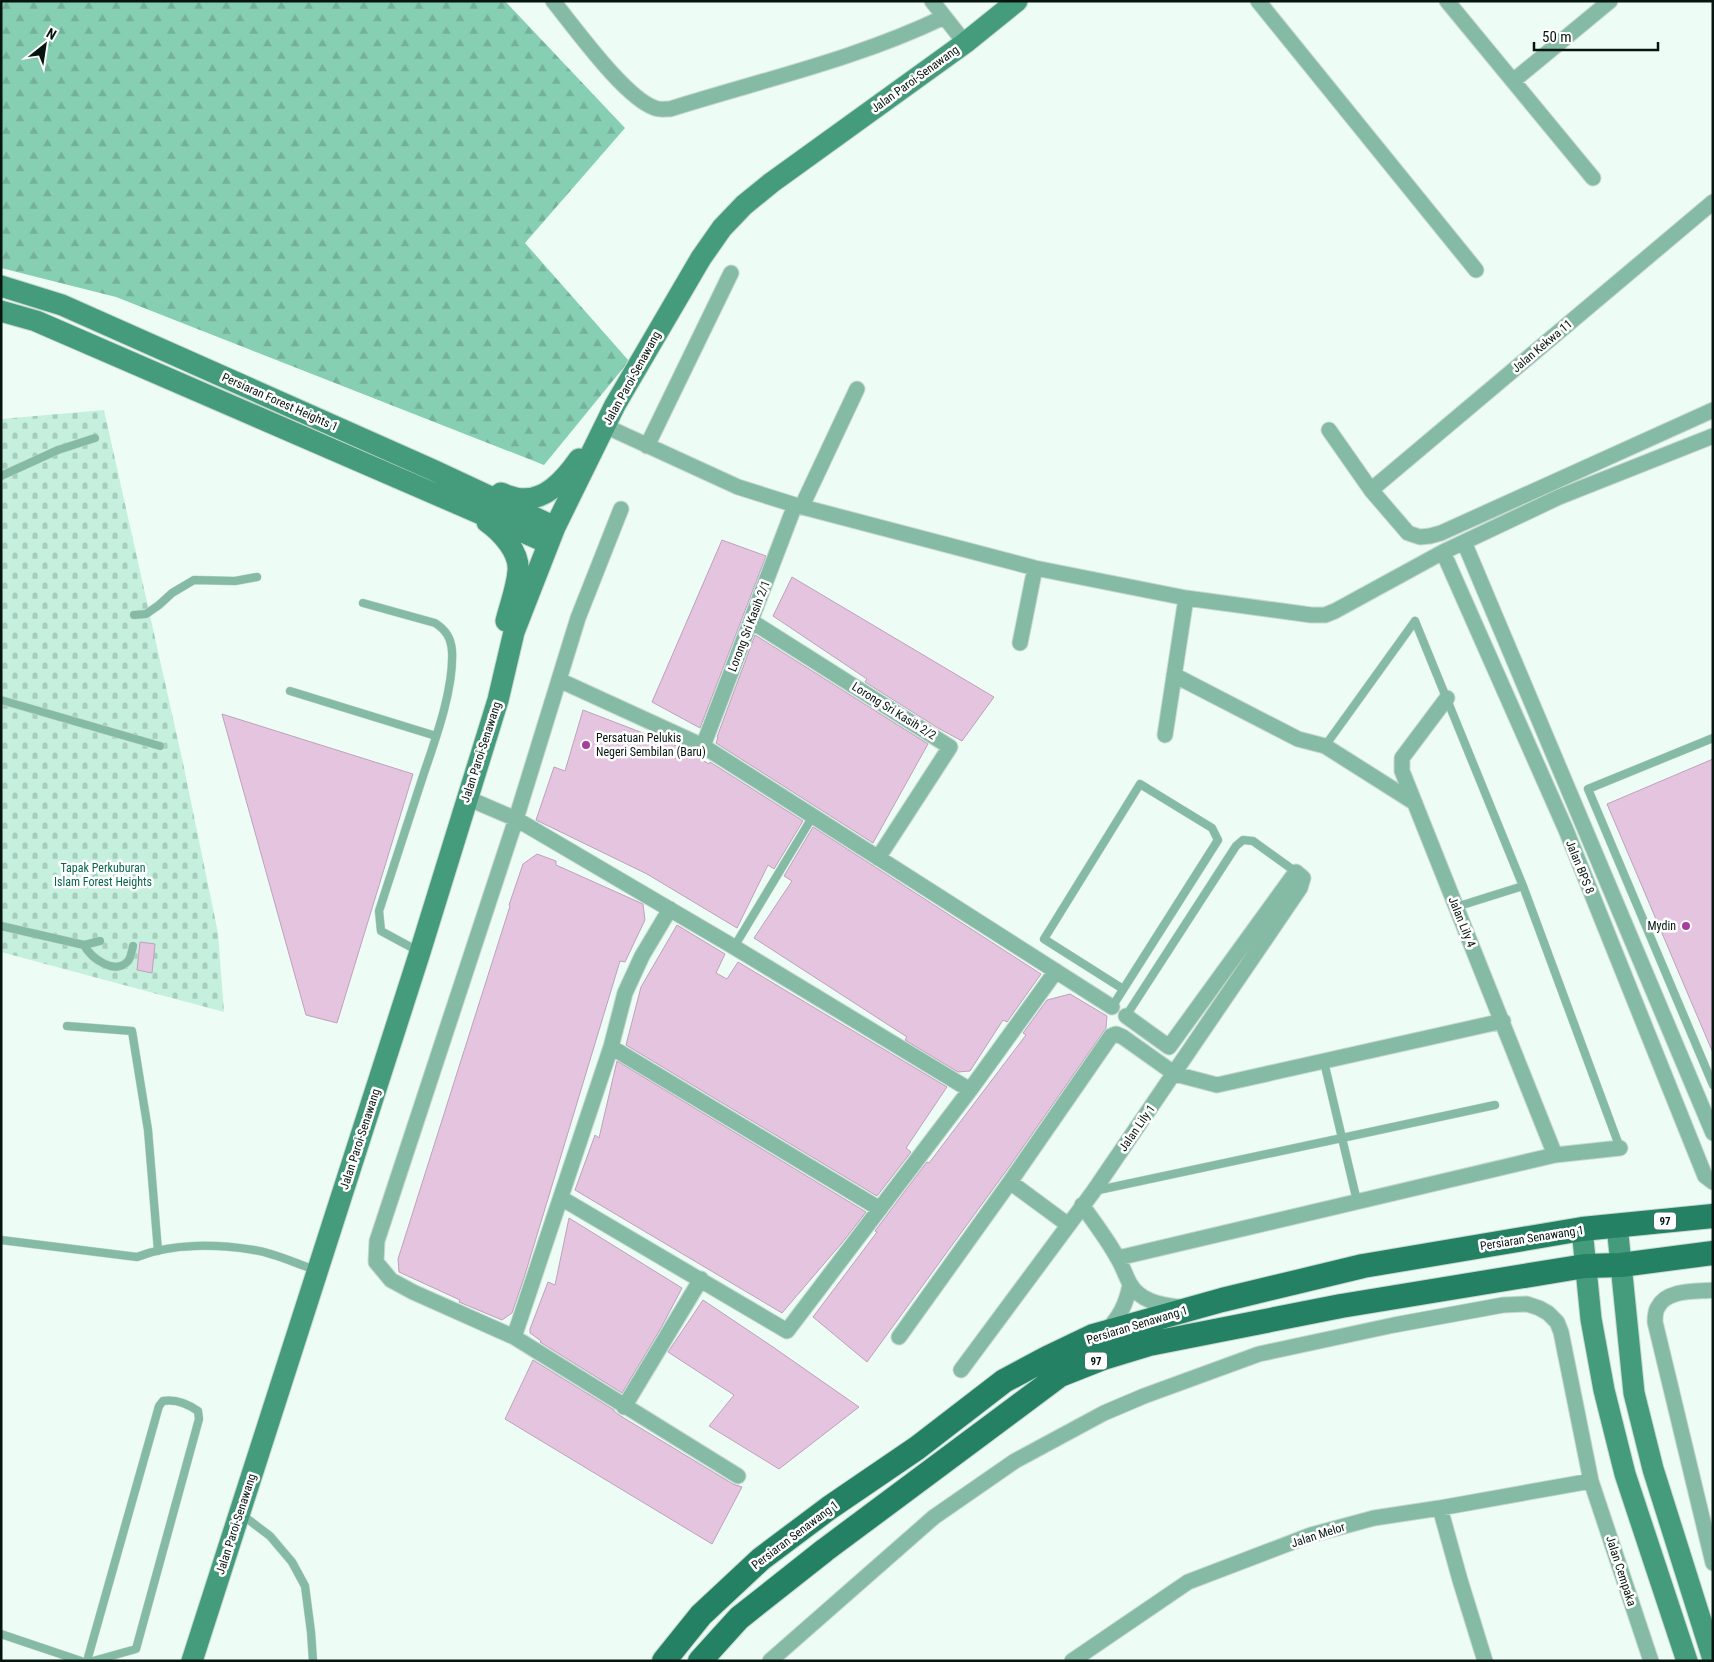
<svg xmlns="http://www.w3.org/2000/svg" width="1714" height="1662" viewBox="0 0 1714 1662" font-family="'Roboto Condensed',sans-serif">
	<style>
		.forest { fill: url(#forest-firs) }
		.cemetery { fill: url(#cemetery-stones) }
		.building { fill: #e4c4df; stroke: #bfa1bb }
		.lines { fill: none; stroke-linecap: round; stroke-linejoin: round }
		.lane-casing { stroke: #c8d8d1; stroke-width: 9 }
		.street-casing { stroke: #c8d8d1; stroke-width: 17 }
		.secondary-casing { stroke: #c8d8d1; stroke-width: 23 }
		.primary-casing { stroke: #c8d8d1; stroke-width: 26 }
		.lane { stroke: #85bba5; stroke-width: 8 }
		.street { stroke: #85bba5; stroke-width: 15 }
		.secondary { stroke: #449c7d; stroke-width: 21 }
		.primary { stroke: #248163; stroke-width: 24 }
		.poi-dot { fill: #a83d9f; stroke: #fff; stroke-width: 2 }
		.labels { text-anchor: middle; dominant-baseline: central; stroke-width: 5; stroke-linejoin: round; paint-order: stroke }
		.shield { fill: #fff; stroke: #515b57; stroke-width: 1 }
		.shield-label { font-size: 11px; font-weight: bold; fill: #06150f }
		.street-label { font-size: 12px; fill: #06150f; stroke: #fff }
		.poi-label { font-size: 12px; fill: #06150f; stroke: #fff; text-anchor: start }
		.park-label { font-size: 12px; fill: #08674c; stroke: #fff }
	</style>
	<defs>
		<pattern id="forest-firs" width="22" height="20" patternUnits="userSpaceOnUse" patternTransform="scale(1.25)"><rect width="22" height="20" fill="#87cfb2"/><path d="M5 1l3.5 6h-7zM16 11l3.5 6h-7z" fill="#73b198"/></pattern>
		<pattern id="cemetery-stones" width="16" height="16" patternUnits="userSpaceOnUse" patternTransform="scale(1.25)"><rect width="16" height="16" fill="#c4f0dd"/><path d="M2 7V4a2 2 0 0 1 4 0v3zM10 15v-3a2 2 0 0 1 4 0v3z" fill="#a7cdbc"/></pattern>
	</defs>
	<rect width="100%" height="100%" fill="#edfdf6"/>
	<path class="forest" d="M 1,1 L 505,1 L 625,128 L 525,243 L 629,361 L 544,465 L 116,297 L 1,268 Z"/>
	<path class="cemetery" d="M 104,410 L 183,763 L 218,933 L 224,1012 L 1,952 L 1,419 Z"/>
	<path class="building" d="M 722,540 L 766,556 L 700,728 L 652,702 Z
		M 792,577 L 994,697 L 962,741 L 938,728 L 865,682 L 867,679 L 773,616 Z
		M 755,635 L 928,744 L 873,843 L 716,743 L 718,737 L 717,737 Z
		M 583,710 L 682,748 L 709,764 L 710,762 L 803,821 L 774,869 L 768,865 L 737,928 L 647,874 L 536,820 L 554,767 L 565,771 Z
		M 222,714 L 413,774 L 337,1023 L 306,1015 Z
		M 1713,759 L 1713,1053 L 1607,804 Z
		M 813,827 L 1041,974 L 1007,1022 L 1003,1020 L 970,1071 L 958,1072 L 905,1040 L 907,1037 L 754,938 L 792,881 L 784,876 Z
		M 537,854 L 556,861 L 556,865 L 643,904 L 645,920 L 625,962 L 620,961 L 524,1278 L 512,1313 L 502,1320 L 459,1302 L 460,1300 L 399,1272 L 398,1259 L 510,906 L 509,905 L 523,864 Z
		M 677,925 L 725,954 L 716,973 L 727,979 L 738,962 L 947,1087 L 906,1148 L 911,1152 L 877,1196 L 626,1045 L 641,987 Z
		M 140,942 L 155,944 L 152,973 L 137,970 Z
		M 1070,994 L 1107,1016 L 1106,1028 L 1009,1167 L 867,1362 L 813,1317 L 877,1232 L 875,1231 L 927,1162 L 929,1163 L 1026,1035 L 1023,1033 L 1047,1000 Z
		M 617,1061 L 866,1212 L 841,1244 L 782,1313 L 575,1190 L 595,1135 L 599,1138 Z
		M 569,1218 L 682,1288 L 661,1328 L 622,1393 L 540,1342 L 541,1341 L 530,1333 L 530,1329 L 548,1282 L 555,1285 Z
		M 703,1300 L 773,1347 L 859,1407 L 779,1469 L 709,1426 L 734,1395 L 668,1352 Z
		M 533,1360 L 614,1410 L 614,1411 L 619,1415 L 733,1484 L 742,1487 L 712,1544 L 505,1419 Z"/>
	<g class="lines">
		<g class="lane-casing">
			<path id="lane" d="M 1,476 L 58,450 L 95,438
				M 363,603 L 435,623 C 446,630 451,638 452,651 C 454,688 436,738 424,773 C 409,819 394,865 379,911 L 381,931 L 418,951
				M 134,615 L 146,614 L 159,605 L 172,593 L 194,580 L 235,581 L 257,577
				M 1415,621 L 1523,886 L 1620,1148
				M 290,691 L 436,736
				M 1,700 L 160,746
				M 1713,738 L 1588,789 L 1713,1085
				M 1325,746 L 1415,621
				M 1456,907 L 1523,886
				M 1,926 L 84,945 L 100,941
				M 84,945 C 91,958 115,976 128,961 C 131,958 132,950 133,946
				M 734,947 L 813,816
				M 1112,1007 L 1218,840 L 1212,828 L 1140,784 L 1044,939 L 1123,989
				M 1126,1016 L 1236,846 L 1243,840 L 1253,841 L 1296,872
				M 67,1026 L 132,1031 L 148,1130 L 158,1251
				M 1324,1062 L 1342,1138 L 1495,1105
				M 1094,1191 L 1342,1138 L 1357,1201
				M 1,1240 L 137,1257 C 172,1243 217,1244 254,1250 C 274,1253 297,1264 316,1270
				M 241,1514 L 270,1536 L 292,1562 L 305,1586 L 311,1632 L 313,1661
				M 1,1634 L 81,1661
				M 87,1661 L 159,1406 L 163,1401 C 175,1399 188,1404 198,1411 L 199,1419 L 136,1649 L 93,1661"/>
		</g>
		<g class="street-casing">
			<path id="street" d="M 553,1 C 575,28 625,98 655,108 C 659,110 666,109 670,109 C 762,80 857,59 944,17
				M 932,1 L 965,43
				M 1258,1 L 1476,270
				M 1447,1 L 1593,178
				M 1513,81 L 1610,1
				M 605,426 L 738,487 L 795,505 L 1035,568 L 1186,598 L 1311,615 L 1325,615 L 1335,611 L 1443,552 L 1559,497 L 1713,436
				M 1329,430 L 1371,490 L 1408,533 L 1420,537 L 1430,536 L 1441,533 L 1713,410
				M 647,446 L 731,273
				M 1371,490 L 1713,202
				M 802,506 L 857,389
				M 621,509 L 578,618 L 516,819 L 377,1241 L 376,1262 L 391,1280 L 413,1292 L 514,1337 L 738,1476
				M 1464,542 L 1713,1133
				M 1443,552 L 1566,830 L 1705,1176 L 1713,1182
				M 751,621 L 950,747 L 878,858
				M 1020,643 L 1035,568
				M 1174,675 L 1298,739 L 1325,746 L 1415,803
				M 559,680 L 703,746 L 1112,1007
				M 1447,698 L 1402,758 L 1402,771 L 1555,1155
				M 1165,735 L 1186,598
				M 703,746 L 795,505
				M 467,798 L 516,819 L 734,947 L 970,1090
				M 611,1047 L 880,1209
				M 1010,1182 L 1067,1224
				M 561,1198 L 787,1331 L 970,1090 L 1056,971
				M 1082,1205 C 1094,1222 1107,1239 1117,1257 C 1122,1265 1125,1274 1129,1282 C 1139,1301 1160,1305 1179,1307
				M 1118,1258 L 1555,1155 L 1620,1148
				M 1713,1290 C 1696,1292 1667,1289 1658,1307 C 1655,1311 1655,1317 1655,1322 L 1713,1563
				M 1106,1331 C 1120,1317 1126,1304 1130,1285
				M 514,1337 L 611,1047 L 625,993 L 642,956 L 670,909
				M 899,1337 L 1010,1182 L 1111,1036 L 1116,1034 L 1123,1037 L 1175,1074 L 1217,1085 L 1503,1021
				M 961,1370 L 1093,1192 L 1300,888 L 1303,878 L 1296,872 L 1169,1047 L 1126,1016
				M 624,1407 L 701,1279
				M 1440,1508 L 1460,1580 L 1485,1661
				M 770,1661 L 934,1517 L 1015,1461 L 1104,1413 L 1144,1396 L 1259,1354 L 1394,1325 L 1503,1305 L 1527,1304 L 1539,1308 L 1548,1313 L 1557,1322 L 1561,1332 L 1591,1481 L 1651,1661
				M 1072,1661 L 1188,1582 L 1311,1535 L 1374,1518 L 1440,1508 L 1591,1481"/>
		</g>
		<g class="secondary-casing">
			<path id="secondary" d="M 1,286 L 62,305 L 433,470 L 555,527
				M 1,311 L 36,321 L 548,543
				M 501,493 C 506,495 511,497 516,498 C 544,504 565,479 579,459
				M 487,522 C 501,532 520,552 518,571 C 517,587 510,605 506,621
				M 1617,1225 L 1634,1393 L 1653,1469 L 1713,1659
				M 1582,1229 L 1591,1319 L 1604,1390 L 1625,1474 L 1687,1661
				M 192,1661 L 420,952 L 498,700 L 514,632 L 555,527 L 615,405 L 701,258 L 722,228 L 744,205 L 771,183 L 965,43 L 1017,1"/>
		</g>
		<g class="primary-casing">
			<path id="primary" d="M 664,1661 L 701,1615 L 761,1559 L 829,1508 L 917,1448 L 1004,1381 L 1047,1358 L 1093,1336 L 1222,1300 L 1363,1266 L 1582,1229 L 1713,1216
				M 700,1661 L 739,1618 L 825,1550 L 1060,1375 L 1103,1358 L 1149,1344 L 1341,1306 L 1585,1266 L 1621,1265 L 1713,1253"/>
		</g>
		<use href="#lane" class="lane"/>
		<use href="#street" class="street"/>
		<use href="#secondary" class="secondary"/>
		<use href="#primary" class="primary"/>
	</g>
	<g class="poi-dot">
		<circle cx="586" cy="745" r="5"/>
		<circle cx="1686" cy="926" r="5"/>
	</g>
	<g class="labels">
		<g class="shield">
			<rect x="1654" y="1212.5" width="22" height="17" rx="4"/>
			<rect x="1085" y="1352.5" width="22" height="17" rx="4"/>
		</g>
		<g class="shield-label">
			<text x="1665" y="1221">97</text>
			<text x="1096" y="1361">97</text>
		</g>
		<g class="street-label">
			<text transform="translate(915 79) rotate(-36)">Jalan Paroi-Senawang</text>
			<text transform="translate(1542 346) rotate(-40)">Jalan Kekwa 11</text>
			<text transform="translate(632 378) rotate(-61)">Jalan Paroi-Senawang</text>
			<text transform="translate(280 402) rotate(24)">Persiaran Forest Heights 1</text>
			<text transform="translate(749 626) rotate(-69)">Lorong Sri Kasih 2/1</text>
			<text transform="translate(894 711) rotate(32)">Lorong Sri Kasih 2/2</text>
			<text transform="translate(481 752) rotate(-72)">Jalan Paroi-Senawang</text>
			<text transform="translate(1580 867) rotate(68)">Jalan BPS 8</text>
			<text transform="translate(1462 922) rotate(68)">Jalan Lily 4</text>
			<text transform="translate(1137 1128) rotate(-55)">Jalan Lily 1</text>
			<text transform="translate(360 1139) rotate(-72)">Jalan Paroi-Senawang</text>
			<text transform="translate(1532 1238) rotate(-9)">Persiaran Senawang 1</text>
			<text transform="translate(1137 1325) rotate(-17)">Persiaran Senawang 1</text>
			<text transform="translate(236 1524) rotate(-72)">Jalan Paroi-Senawang</text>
			<text transform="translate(795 1535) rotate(-37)">Persiaran Senawang 1</text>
			<text transform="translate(1318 1535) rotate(-18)">Jalan Melor</text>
			<text transform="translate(1621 1571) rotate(72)">Jalan Cempaka</text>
		</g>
		<g class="poi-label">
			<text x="596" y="738">Persatuan Pelukis<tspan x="596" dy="14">Negeri Sembilan (Baru)</tspan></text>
			<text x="1676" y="926" text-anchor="end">Mydin</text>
		</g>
		<g class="park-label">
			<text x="103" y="868">Tapak Perkuburan<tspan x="103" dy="14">Islam Forest Heights</tspan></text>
		</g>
	</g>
	<rect width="1714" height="1662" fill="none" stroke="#06150f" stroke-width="5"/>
	<g transform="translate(45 45) rotate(30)" stroke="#ffffff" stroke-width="4" paint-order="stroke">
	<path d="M0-4L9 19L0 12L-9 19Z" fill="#06150f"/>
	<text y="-8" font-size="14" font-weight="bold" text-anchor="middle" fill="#06150f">N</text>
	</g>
	<path d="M1534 42v8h124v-8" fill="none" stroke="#06150f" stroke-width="2.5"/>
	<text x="1542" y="42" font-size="15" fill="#06150f" stroke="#ffffff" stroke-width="4" paint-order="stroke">50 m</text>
</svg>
